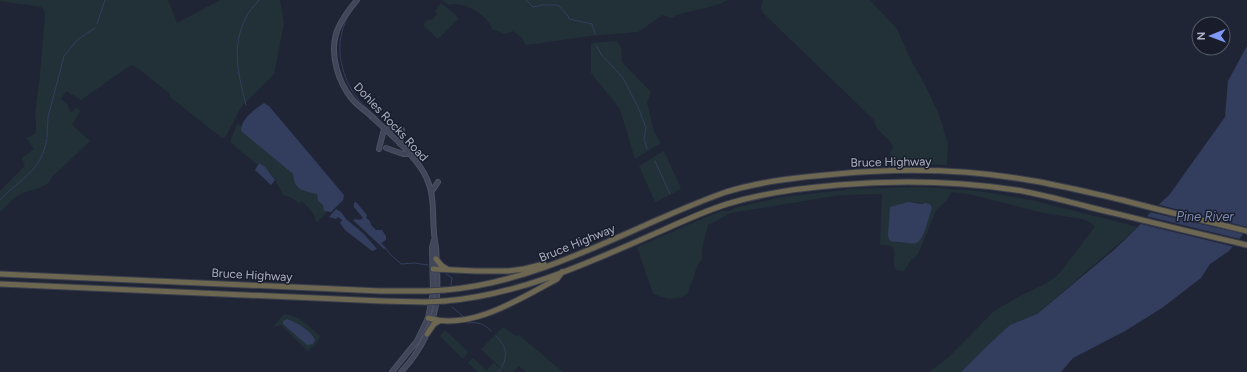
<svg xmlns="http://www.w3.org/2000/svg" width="1247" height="372" viewBox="0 0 1247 372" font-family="Figtree,sans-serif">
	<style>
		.green { fill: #213137; fill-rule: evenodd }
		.water { fill: #333d5e }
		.pier { fill: #202536 }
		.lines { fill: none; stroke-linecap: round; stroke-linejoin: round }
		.stream { stroke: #333d5e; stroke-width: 1 }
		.secondary-casing { stroke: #4d5262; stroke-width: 6 }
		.motorway-casing { stroke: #3a3f4e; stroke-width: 7 }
		.secondary { stroke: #41465a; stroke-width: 4 }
		.motorway { stroke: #6d6650; stroke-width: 5 }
		.motorway-bridge-casing { stroke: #3a3f4e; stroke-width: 7; stroke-linecap: butt }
		.motorway-bridge { stroke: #6d6650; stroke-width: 5 }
		.labels { text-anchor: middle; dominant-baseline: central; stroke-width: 3; stroke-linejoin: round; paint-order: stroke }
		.street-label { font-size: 12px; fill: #adb2c4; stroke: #191d2b }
		.water-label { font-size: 13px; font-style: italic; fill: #7c8ab1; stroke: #191d2b }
	</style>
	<rect width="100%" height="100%" fill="#202536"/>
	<path class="green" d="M 0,0 L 168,0 L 177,23 L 220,0 L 280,0 L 284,23 L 274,74 L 241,107 L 226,136 L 222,138 L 170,97 L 169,93 L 136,67 L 131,65 L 81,100 L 66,91 L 61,99 L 67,104 L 71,113 L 76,108 L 80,111 L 72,125 L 90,141 L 51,178 C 47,190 28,189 19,195 C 12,199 6,207 0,212 L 0,191 L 25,166 L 22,158 L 34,149 L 26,138 L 36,133 L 36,123 L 35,115 L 40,76 L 45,14 L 44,10 L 41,7 L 0,1 Z
		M 441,0 L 728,0 C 710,10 689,9 671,18 L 663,15 L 638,32 L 590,36 L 526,45 L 521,37 L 513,31 L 506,34 L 492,29 C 488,15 462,0 449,5 Z
		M 763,0 L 870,0 L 897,29 L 912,62 L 925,85 L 938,112 L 948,143 L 947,165 L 887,164 L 893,146 C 887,134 877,134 874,120 L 763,13 L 761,6 Z
		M 441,3 L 455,14 L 458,19 L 438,39 L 423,25 L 428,19 L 430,20 L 433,19 L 437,14 L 435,11 Z
		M 617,41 L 621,48 L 622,62 L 651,92 L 647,103 L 654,132 L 661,143 L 635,159 L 620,109 L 591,73 L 591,43 Z
		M 237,124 L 241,126 L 241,131 L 293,174 C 294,190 303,191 317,194 L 318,201 L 323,205 L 324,211 L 327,212 L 316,223 C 315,213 309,207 301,201 L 300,204 L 292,198 L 283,195 C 278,182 270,171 259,163 L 256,164 L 230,142 Z
		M 664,151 L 681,189 L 655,202 L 639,166 Z
		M 921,187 L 978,191 L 1031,200 L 1138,227 L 1037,314 L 1010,325 L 987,346 L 961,372 L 929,372 L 949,357 L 993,312 L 1018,297 L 1045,284 L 1058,275 L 1095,227 L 1091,223 L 1083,219 L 1043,213 L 969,194 L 951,192 L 947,200 L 936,210 L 918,254 L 910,261 L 904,271 L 896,270 C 889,258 904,244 880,245 L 882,194 L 841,195 L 731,213 L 708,225 L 702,248 L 702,259 L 698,264 L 688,293 L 682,297 L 669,299 L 653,294 L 637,247 L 704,218 L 722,211 L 729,211 L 738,207 L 782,197 L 845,190 L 846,189 ZM 908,202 L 930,204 L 932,208 L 926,227 L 915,243 L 893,242 L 901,204 Z
		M 284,314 C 302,317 306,324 320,336 L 319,339 L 314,347 L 312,347 L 308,351 L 281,325 L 273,327 Z
		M 503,327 L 516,336 L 519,335 L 563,372 L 526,372 L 519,366 L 513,372 L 505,372 L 481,349 Z
		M 445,330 L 468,352 L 463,359 L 440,336 Z
		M 473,358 L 486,370 L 494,363 L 504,372 L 478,372 L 468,363 Z"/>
	<path class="water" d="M 1247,46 L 1247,228 L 1241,237 L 1229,251 L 1210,264 L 1201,278 L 1162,308 L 1125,331 L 1073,358 L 1061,372 L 961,372 L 987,346 L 1010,325 L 1037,314 L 1114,250 L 1138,227 L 1149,214 L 1170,194 L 1225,117 L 1228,81 Z
		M 264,103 L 269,106 L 344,195 L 343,200 L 331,212 L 324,211 L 323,205 L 318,201 L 317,194 C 303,191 294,190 293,174 L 241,131 C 241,119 254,110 264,103 Z
		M 259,163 L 265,167 L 275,180 L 271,185 L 255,170 Z
		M 356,202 L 367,215 L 366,218 L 370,221 L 371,225 L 376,230 L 382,230 L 386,236 L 386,240 L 381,243 L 386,248 L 384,249 L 353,220 L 356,219 L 360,220 L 363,218 L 354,207 L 354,203 Z
		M 908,202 L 922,204 L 925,203 L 930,204 L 932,208 C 929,216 924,241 916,243 C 909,245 900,241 893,242 L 889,240 L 888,235 L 890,207 Z
		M 336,209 L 341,212 L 346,219 L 364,234 L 377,249 L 372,251 L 345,230 L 340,223 L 342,220 L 338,217 L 336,219 L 329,217 Z
		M 287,319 C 296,322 312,331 315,340 L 313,344 L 307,345 L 283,324 L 283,321 Z"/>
	<path class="pier" d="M 1156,204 L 1247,227 L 1247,229 L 1244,234 L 1149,212 Z
		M 1146,216 L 1240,239 L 1235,247 L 1141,224 Z"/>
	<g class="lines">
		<path class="stream" d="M 360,0 C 354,7 348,15 345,23 C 334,48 342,79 358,99 C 364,106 371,112 378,118
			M 526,0 L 533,7 L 543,5 L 558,5 L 568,16 L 569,19 L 592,24 L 595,34
			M 97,24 L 105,0
			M 596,45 L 601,54 L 623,78 L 638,107 L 646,128 L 644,139 L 647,149
			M 246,105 C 238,73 231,48 246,17 C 249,11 255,5 259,0
			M 47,137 L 48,117 L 64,56 L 77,40 L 95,28
			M 655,161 L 670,194
			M 0,200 C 21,177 40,174 47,139
			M 385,248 L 391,255 L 401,264 L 414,263 L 428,265
			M 446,274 L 452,278 L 451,285
			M 452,307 L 464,317
			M 467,323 C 478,322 484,323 491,331
			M 496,336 C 508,347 508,358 499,372"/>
		<g class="secondary-casing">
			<path id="secondary" d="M 357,0 C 349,10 340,21 336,34 C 330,55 338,82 352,99 C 357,105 364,110 370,115 C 388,132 412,152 424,173 C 438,198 430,221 436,247 C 437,263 438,280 437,297 C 435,324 420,352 401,372
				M 384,129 L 398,129
				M 400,144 L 402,130
				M 386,148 L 403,154 L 409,154
				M 379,149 L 384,129
				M 432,191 L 438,182
				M 392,372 L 417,341 L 428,318 L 433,292 L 432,247 L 434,240"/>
		</g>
		<g class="motorway-casing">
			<path id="motorway" d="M 436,259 L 442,266 L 447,269
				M 433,269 L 476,271 L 508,271 L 524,269 L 544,264
				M 0,274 L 380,291 L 426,291
				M 0,284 L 382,301 L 425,302
				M 445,290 C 520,284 589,250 657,220 C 680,210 703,200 726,192 C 762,181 800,177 837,174 C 900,168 965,169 1028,180 C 1060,185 1091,193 1122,200 C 1163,211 1205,221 1247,231
				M 445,301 C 521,295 592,261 661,231 C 683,221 705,211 727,204 C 763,193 800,188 838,185 C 897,180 957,181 1016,190 C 1041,194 1065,201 1089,207 C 1142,220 1194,233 1247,245
				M 428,318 C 471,331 521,298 557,279 L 562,272
				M 427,334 L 434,324 L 439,321"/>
		</g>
		<use href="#secondary" class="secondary"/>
		<use href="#motorway" class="motorway"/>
		<g class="motorway-bridge-casing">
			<path id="motorway-bridge" d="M 426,291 L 445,290
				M 425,302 L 445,301"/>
		</g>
		<use href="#motorway-bridge" class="motorway-bridge"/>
	</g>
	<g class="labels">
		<g class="street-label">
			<text transform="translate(391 122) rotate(47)">Dohles Rocks Road</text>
			<text transform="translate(891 162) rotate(-1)">Bruce Highway</text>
			<text transform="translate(577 243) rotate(-22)">Bruce Highway</text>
			<text transform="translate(252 275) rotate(3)">Bruce Highway</text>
		</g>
		<g class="water-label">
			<text x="1205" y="216">Pine River</text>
		</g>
	</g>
	<g transform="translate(1211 36) rotate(269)"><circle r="19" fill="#191d2b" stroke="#545968"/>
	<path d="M0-3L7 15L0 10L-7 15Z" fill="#7f99f7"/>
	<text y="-6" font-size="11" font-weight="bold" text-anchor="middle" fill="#adb2c4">N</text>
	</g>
</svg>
